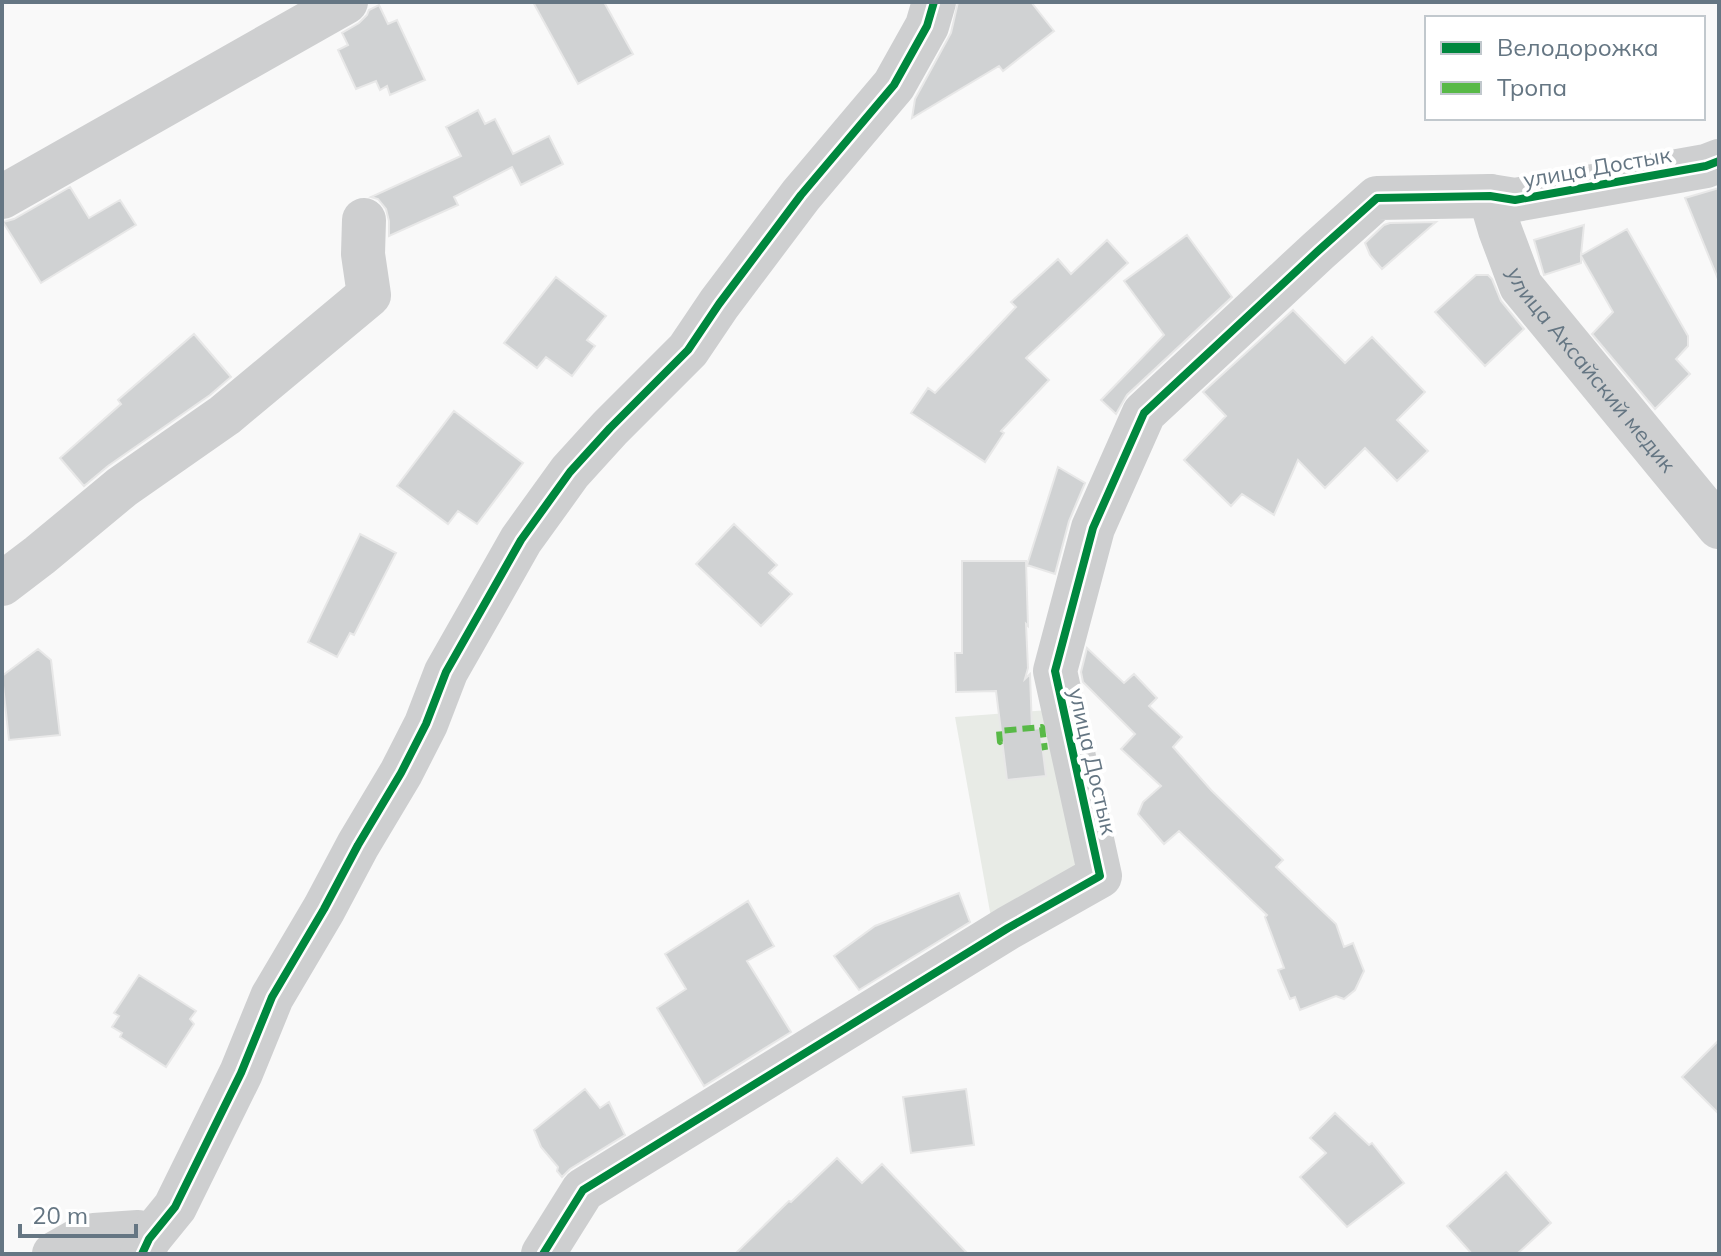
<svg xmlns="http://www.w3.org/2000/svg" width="1721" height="1256" viewBox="0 0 1721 1256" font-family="Mulish,sans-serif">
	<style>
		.green { fill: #e8ebe6 }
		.building { fill: #d0d2d3; stroke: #e8e8e8; stroke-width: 2 }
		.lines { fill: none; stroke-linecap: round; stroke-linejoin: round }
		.street { stroke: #cecfd0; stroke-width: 44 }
		.quiet { stroke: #58b947; stroke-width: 6; stroke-dasharray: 12 6; stroke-linecap: butt }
		.cycleway-casing { stroke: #fff; stroke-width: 13 }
		.cycleway { stroke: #00873e; stroke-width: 8 }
		.labels { text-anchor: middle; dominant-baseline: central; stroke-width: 8; stroke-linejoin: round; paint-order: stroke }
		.street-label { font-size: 22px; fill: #657683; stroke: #fff }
	</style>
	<rect width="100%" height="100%" fill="#f9f9f9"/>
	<path class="green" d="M 1061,709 L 1097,875 L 994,934 L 955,717 Z"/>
	<path class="building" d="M 533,2 L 604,2 L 633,54 L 578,84 Z
		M 958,2 L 1031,2 L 1054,31 L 1003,71 L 999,66 L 912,118 L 915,99 L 951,33 Z
		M 379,5 L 388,24 L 397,20 L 425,80 L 390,95 L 387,86 L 380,90 L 376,81 L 356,89 L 338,50 L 348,45 L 342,33 L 359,23 L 367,15 L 369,10 Z
		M 478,110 L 485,124 L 495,119 L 513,154 L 549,136 L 563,164 L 521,185 L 512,167 L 454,197 L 458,205 L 389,236 L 389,221 L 386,209 L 378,199 L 371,197 L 461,156 L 446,127 Z
		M 70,187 L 89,218 L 120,200 L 136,225 L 41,283 L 3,222 L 14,219 Z
		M 1719,188 L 1719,278 L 1718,279 L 1685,198 Z
		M 1436,222 L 1382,269 L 1370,255 L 1365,243 L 1384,225 L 1390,223 Z
		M 1584,225 L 1581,255 L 1627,229 L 1688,336 L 1688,346 L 1676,359 L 1690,374 L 1655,409 L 1592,334 L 1613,312 L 1581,256 L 1581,263 L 1544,275 L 1534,240 Z
		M 1187,235 L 1232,297 L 1127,395 L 1116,414 L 1101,400 L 1164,335 L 1124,281 Z
		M 1107,240 L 1128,263 L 1026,358 L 1049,380 L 1001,431 L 1004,433 L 985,462 L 911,413 L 928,388 L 935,393 L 1016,307 L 1011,302 L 1058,259 L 1071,274 Z
		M 1476,275 L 1488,275 L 1492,279 L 1501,301 L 1524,329 L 1485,366 L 1435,312 Z
		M 556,277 L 606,316 L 587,340 L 595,346 L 572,376 L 546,357 L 537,368 L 504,343 Z
		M 1293,310 L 1345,363 L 1372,337 L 1425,392 L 1397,420 L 1428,451 L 1397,481 L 1365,448 L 1325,488 L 1298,460 L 1274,515 L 1242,494 L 1231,506 L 1184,460 L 1226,416 L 1203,392 Z
		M 194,334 L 231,377 L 210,395 L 108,466 L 84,486 L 60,458 L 121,404 L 118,400 Z
		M 454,411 L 523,463 L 477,524 L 458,511 L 448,524 L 397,486 Z
		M 1058,467 L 1085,483 L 1069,521 L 1055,574 L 1027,565 Z
		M 734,524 L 777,565 L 769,573 L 792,594 L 761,626 L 696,564 Z
		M 360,534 L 396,553 L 354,635 L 350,633 L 337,657 L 308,642 Z
		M 962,561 L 1026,561 L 1028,626 L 1026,624 L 1028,668 L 1025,679 L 1030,674 L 1032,729 L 1040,728 L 1046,776 L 1007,780 L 996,691 L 956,692 L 955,653 L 962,653 Z
		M 1087,648 L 1124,683 L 1134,674 L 1157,698 L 1149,706 L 1182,737 L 1173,747 L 1211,790 L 1283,860 L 1276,867 L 1336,924 L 1344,947 L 1353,943 L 1364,971 L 1355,990 L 1344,999 L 1336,996 L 1300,1010 L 1295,997 L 1290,999 L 1278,970 L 1284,968 L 1265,917 L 1267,915 L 1179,831 L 1164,844 L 1138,814 L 1143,802 L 1161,786 L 1121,749 L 1135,734 L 1083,682 L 1081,672 Z
		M 38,649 L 51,660 L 60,735 L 9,740 L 2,676 Z
		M 959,893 L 970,922 L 859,990 L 834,956 L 875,926 Z
		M 748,901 L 774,946 L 747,961 L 791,1032 L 704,1086 L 657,1008 L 686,989 L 665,954 Z
		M 139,975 L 196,1011 L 190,1019 L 194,1024 L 166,1067 L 120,1037 L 122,1033 L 112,1027 L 119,1016 L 114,1013 Z
		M 1719,1040 L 1719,1114 L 1682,1077 Z
		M 585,1089 L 600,1108 L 609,1102 L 625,1135 L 570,1169 L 562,1177 L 557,1171 L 558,1167 L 541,1147 L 534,1130 Z
		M 966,1089 L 974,1145 L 911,1153 L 903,1097 Z
		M 1335,1113 L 1369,1145 L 1372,1143 L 1404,1183 L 1347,1227 L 1300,1177 L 1326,1153 L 1310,1138 Z
		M 837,1158 L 862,1183 L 882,1164 L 968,1254 L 735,1254 L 789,1201 L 791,1202 Z
		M 1506,1172 L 1551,1223 L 1517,1254 L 1472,1254 L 1447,1226 Z"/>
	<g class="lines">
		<g class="street">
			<path id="s1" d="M 1490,196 L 1500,230 L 1521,286 L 1719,527"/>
			<path d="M 2,197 L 346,2"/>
			<path d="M 2,584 L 40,555 L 122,487 L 225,415 L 369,295 L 363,254 L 364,220"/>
			<path d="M 54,1254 L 77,1241 L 94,1235 L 138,1232 L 149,1239"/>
			<path d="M 142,1254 L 149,1239 L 175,1207 L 241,1073 L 272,997 L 324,909 L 358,845 L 401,773 L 426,724 L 446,672 L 521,540 L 570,472 L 610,428 L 688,350 L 719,304 L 801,195 L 894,85 L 927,26 L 934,2"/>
			<path d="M 543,1254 L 583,1190 L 1008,928 L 1100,876 L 1055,671 L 1093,528 L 1144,413 L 1318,251 L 1377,198 L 1490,196 L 1515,200 L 1706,166 L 1719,161"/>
		</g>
		<path class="quiet" d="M 1001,741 L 1000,742 L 999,731 L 1042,727 L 1045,750"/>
		<g class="cycleway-casing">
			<path id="cycleway" d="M 142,1254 L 149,1239 L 175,1207 L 241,1073 L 272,997 L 324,909 L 358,845 L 401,773 L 426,724 L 446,672 L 521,540 L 570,472 L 610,428 L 688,350 L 719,304 L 801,195 L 894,85 L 927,26 L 934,2
				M 543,1254 L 583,1190 L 1008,928 L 1100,876 L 1055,671 L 1093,528 L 1144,413 L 1318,251 L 1377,198 L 1490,196 L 1515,200 L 1706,166 L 1719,161"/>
		</g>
		<use href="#cycleway" class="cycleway"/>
	</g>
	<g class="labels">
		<g class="street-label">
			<text transform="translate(1597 167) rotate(-10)">улица Достык</text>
			<text stroke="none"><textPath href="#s1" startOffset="204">улица Аксайский медик</textPath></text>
			<text transform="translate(1093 761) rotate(77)">улица Достык</text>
		</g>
	</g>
	<rect width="1721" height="1256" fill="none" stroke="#657683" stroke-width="8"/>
	<rect x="1425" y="16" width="280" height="104" fill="#ffffff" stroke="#c1c8cd" stroke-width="2"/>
	<rect x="1441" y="42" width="40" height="12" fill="#00873e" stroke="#c1c8cd" stroke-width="2"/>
	<text x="1497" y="56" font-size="24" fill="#657683">Велодорожка</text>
	<rect x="1441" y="82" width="40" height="12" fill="#58b947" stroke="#c1c8cd" stroke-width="2"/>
	<text x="1497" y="96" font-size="24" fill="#657683">Тропа</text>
	<path d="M20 1224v12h116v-12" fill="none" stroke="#657683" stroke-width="4"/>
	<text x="32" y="1224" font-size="24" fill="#657683" stroke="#ffffff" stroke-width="6" paint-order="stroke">20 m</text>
</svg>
